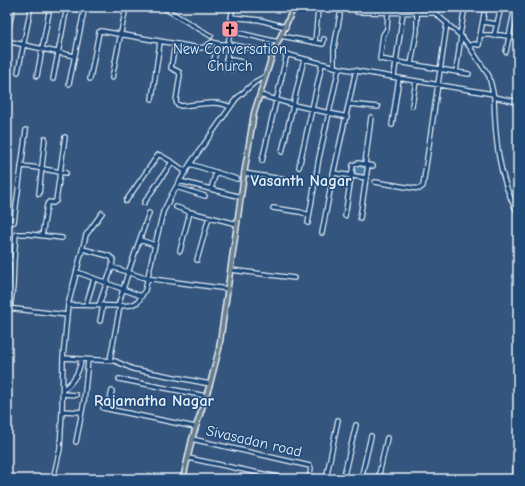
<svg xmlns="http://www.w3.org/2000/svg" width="525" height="486" viewBox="0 0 525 486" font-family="'Comic Neue',sans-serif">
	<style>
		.water { fill: url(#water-ripples); stroke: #87a7c4 }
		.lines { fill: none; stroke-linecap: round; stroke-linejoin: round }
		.minor-casing { stroke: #e8f1f8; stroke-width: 6 }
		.major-casing { stroke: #e8f1f8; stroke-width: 7 }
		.minor { stroke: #1f4a7a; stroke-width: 3.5 }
		.major { stroke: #6b7e8b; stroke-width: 4 }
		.labels { text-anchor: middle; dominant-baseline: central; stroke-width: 3; stroke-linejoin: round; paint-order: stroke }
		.poi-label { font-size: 15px; fill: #e8f1f8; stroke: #1f4a7a }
		.street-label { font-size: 15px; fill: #e8f1f8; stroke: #1f4a7a }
		.neighbourhood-label { font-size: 16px; font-weight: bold; fill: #e8f1f8; stroke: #1f4a7a }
	</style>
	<defs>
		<pattern id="water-ripples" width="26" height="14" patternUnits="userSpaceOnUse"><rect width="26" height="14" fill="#4676a2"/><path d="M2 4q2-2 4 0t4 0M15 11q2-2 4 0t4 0" fill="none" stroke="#465f76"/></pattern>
	</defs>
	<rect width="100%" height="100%" fill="#34557d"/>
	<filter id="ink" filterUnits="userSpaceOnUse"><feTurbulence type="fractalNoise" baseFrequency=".025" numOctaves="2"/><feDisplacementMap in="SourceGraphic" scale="8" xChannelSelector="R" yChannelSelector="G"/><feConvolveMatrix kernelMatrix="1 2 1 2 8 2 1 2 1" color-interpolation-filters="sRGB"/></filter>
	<g filter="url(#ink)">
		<path class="water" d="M 355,166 L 366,168 L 365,175 L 356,174 L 355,171 Z"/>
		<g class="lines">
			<g class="minor-casing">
				<path id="minor" d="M 68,7 L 84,11 L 69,84
					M 162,7 L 211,36
					M 232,7 L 231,31 L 278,42
					M 357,7 L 357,12 L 435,13
					M 433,7 L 435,13 L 460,35 L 469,46 L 489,76 L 494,97 L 518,102
					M 388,12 L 387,29 L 383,35 L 380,59 L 469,74
					M 231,17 L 260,20 L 286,27
					M 483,22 L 497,24 L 501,7
					M 231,31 L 229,38 L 226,66 L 226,68 L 232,69
					M 7,35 L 13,7
					M 460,35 L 465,7
					M 281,36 L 323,44 L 324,39
					M 480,36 L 484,14
					M 494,36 L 497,24
					M 7,41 L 74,56
					M 315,42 L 318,10
					M 175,44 L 171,68 L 179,72 L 180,75 L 176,101 L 177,104 L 181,106 C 197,105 217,99 230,107
					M 469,46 L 474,44 L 479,45 L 480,36 L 482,35 L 501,35 L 518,38
					M 274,51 L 339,68 L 493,94
					M 506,52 L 515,7
					M 226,59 L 242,62
					M 411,64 L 417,31 L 417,7
					M 213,66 L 217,44
					M 334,67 L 334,48 L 340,15
					M 18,72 L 31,7
					M 456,72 L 461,36
					M 37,76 L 50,7
					M 394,76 L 403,13
					M 112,78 L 126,7
					M 53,79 L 67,7
					M 90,79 L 99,32 L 101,31 L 200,48 L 205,47 L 212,42 L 219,44 L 229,44 L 273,53
					M 260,95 L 294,105 L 347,117
					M 494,97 C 495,136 498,178 518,213
					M 152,99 L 160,42
					M 349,104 L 378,107
					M 412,106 L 416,81
					M 392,125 L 399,78
					M 282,152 L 304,59
					M 262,161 L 287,54
					M 190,164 L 237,179
					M 365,164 L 371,117
					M 21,166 L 32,167 L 66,173
					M 299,167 L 322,64
					M 244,173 L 282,179
					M 333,173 L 367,178
					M 180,181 L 241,197
					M 375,182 L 419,189 L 423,186 L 447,23
					M 176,187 L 205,196
					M 211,189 L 216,172
					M 39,194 L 45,138
					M 126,201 L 158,155 L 160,155 L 172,162
					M 144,203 L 172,162 L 186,172
					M 176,207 L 190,212 L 237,224
					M 273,208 L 300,212 L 309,215
					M 345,216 L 353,165 L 358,163 L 373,166
					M 360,218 L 368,165
					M 7,223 L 14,222 L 26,130
					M 308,223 L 319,158 L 339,68
					M 322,233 L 333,175 L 356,70
					M 42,236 L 47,205 L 49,202 L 53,203 L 56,201 L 65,137
					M 140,240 L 155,245
					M 83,249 L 109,256 L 113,259 L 112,267 L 99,305
					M 180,251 L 190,212
					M 7,260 L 14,260 L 13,287 L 10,308
					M 14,260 L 16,234 L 28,234 L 62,238
					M 197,260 L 209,217
					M 112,267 L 145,278 L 228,289
					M 231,270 L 294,278
					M 77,272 L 141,296
					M 68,305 L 86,235 L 102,213
					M 86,305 L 94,279
					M 118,306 L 128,273 L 149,213
					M 7,308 L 67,315 L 68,305 L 120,306 L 131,305 L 138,302 L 145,290 L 155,245 L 163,212 L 172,194 L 190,164 L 236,99 L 255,82 L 266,76
					M 67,315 L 63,358 L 115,361 L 133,369 L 210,384
					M 100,321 L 103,305
					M 110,360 L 120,306
					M 119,379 L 206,396
					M 63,390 C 73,382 80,372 81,359
					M 63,394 L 76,395
					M 103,408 L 195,427
					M 108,408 L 112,391
					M 62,411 L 82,412
					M 192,439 L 310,466 L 311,468 L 309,479
					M 76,442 L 84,401 L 88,360
					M 188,458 L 287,479
					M 53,479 L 60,449 L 62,411 L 63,358
					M 326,479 L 338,420
					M 343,479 L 356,425
					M 361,479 L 371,436
					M 378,479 L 387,438
					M 515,479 L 516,452"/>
			</g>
			<g class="major-casing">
				<path id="major" d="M 183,479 L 192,439 L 210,384 L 219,349 L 244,175 L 254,113 L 273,53 L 294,7"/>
			</g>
			<use href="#minor" class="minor"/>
			<use href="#major" class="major"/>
		</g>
	</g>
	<defs>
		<g id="church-square" transform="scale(0.9)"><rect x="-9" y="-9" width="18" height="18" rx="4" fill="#ff9aa2" stroke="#1f4a7a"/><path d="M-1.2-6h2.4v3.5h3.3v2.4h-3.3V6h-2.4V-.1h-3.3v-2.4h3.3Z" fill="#111"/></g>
	</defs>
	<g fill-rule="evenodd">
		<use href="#church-square" x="230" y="29"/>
	</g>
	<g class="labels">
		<g class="poi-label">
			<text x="230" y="49">New Conversation<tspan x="230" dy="17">Church</tspan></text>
		</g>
		<g class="street-label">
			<text transform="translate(254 441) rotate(13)">Sivasadan road</text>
		</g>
		<g class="neighbourhood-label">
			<text x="301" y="181">Vasanth Nagar</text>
			<text x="154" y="401">Rajamatha Nagar</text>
		</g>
	</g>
	<rect width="525" height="486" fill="none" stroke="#1f4a7a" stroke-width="24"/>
	<rect x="12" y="12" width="501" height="462" fill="none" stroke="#e8f1f8" stroke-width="1.5" filter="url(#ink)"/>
</svg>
